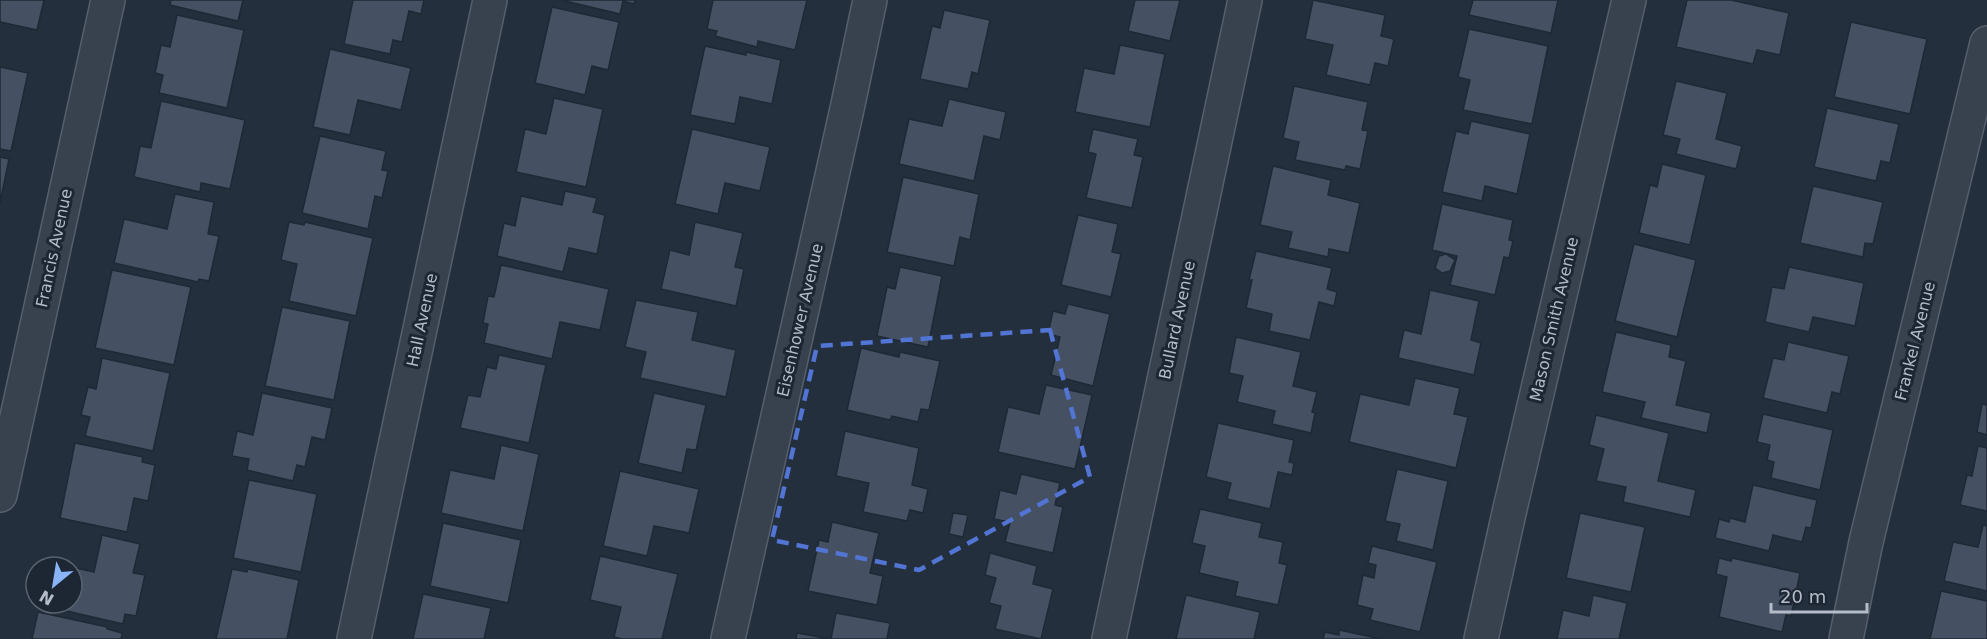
<svg xmlns="http://www.w3.org/2000/svg" width="1987" height="639" viewBox="0 0 1987 639" font-family="'DejaVu Sans',sans-serif">
	<style>
		.building { fill: #455162; stroke: #1f2835; stroke-width: 1.5 }
		.lines { fill: none; stroke-linecap: round; stroke-linejoin: round }
		.minor-casing { stroke: #565f6c; stroke-width: 36 }
		.minor { stroke: #38414e; stroke-width: 33 }
		.marked { fill: none; stroke: #5274d3; stroke-width: 4.5; stroke-dasharray: 12 8; stroke-linejoin: round }
		.labels { text-anchor: middle; dominant-baseline: central; stroke-width: 6; stroke-linejoin: round; paint-order: stroke }
		.street-label { font-size: 16px; fill: #b4bcc9; stroke: #1d2633 }
	</style>
	<rect width="100%" height="100%" fill="#242f3e"/>
	<path class="building" d="M 0,0 L 44,0 L 37,30 L 0,22 Z
		M 171,0 L 243,0 L 238,21 L 170,5 Z
		M 353,0 L 424,0 L 421,14 L 409,11 L 402,42 L 393,40 L 390,54 L 344,44 Z
		M 561,0 L 635,0 L 634,4 L 623,1 L 620,14 Z
		M 713,0 L 807,0 L 795,50 L 758,41 L 757,47 L 715,36 L 717,31 L 707,29 Z
		M 1135,0 L 1180,0 L 1170,41 L 1128,31 Z
		M 1313,0 L 1385,15 L 1381,36 L 1394,39 L 1388,66 L 1375,63 L 1370,85 L 1326,75 L 1333,45 L 1305,39 Z
		M 1473,0 L 1558,0 L 1551,33 L 1469,15 Z
		M 1687,0 L 1731,0 L 1789,13 L 1780,55 L 1757,50 L 1753,64 L 1676,47 Z
		M 552,7 L 619,22 L 608,70 L 592,66 L 585,95 L 535,83 Z
		M 944,10 L 990,20 L 978,74 L 972,72 L 968,89 L 920,79 L 932,26 L 940,28 Z
		M 177,15 L 244,30 L 227,108 L 159,93 L 163,75 L 155,73 L 161,45 L 170,47 Z
		M 1851,22 L 1927,39 L 1910,114 L 1834,97 Z
		M 1469,29 L 1548,46 L 1532,124 L 1463,110 L 1470,80 L 1458,77 Z
		M 1120,45 L 1165,54 L 1150,127 L 1075,112 L 1084,68 L 1114,74 Z
		M 705,46 L 746,55 L 746,52 L 781,60 L 772,104 L 740,97 L 735,124 L 690,115 Z
		M 330,49 L 411,68 L 401,110 L 358,100 L 350,135 L 313,127 Z
		M 0,67 L 28,73 L 11,151 L 0,149 Z
		M 1676,81 L 1727,93 L 1716,139 L 1742,146 L 1736,169 L 1676,154 L 1680,139 L 1663,135 Z
		M 1294,86 L 1368,102 L 1362,130 L 1368,131 L 1360,169 L 1346,166 L 1345,170 L 1295,160 L 1299,142 L 1283,138 Z
		M 554,98 L 603,109 L 586,187 L 516,172 L 525,129 L 546,134 Z
		M 949,99 L 1006,112 L 1000,140 L 984,136 L 974,181 L 899,164 L 909,119 L 942,126 Z
		M 161,101 L 245,120 L 230,189 L 201,183 L 200,192 L 134,177 L 140,146 L 151,148 Z
		M 1827,108 L 1899,124 L 1890,163 L 1881,161 L 1876,181 L 1814,167 Z
		M 1471,121 L 1530,134 L 1517,194 L 1485,186 L 1482,201 L 1442,192 L 1456,131 L 1468,134 Z
		M 692,129 L 770,147 L 760,191 L 725,183 L 718,214 L 675,204 Z
		M 1093,129 L 1138,139 L 1134,155 L 1143,157 L 1132,208 L 1086,198 L 1096,154 L 1088,152 Z
		M 320,136 L 386,151 L 382,170 L 388,171 L 382,198 L 375,196 L 368,229 L 302,213 Z
		M 0,157 L 9,159 L 0,203 Z
		M 1662,164 L 1706,175 L 1690,245 L 1639,233 L 1650,185 L 1657,187 Z
		M 1273,166 L 1331,180 L 1328,195 L 1360,203 L 1349,253 L 1329,249 L 1328,257 L 1288,248 L 1292,232 L 1260,225 Z
		M 903,177 L 979,194 L 970,240 L 960,237 L 954,266 L 887,252 Z
		M 1813,186 L 1883,202 L 1873,244 L 1865,243 L 1863,257 L 1800,243 Z
		M 565,191 L 597,198 L 593,212 L 605,215 L 597,254 L 569,248 L 563,272 L 497,256 L 504,223 L 515,226 L 521,196 L 562,205 Z
		M 175,194 L 214,202 L 208,234 L 219,236 L 209,281 L 199,279 L 198,282 L 114,263 L 124,219 L 167,229 Z
		M 1442,204 L 1513,220 L 1509,240 L 1513,241 L 1509,258 L 1504,257 L 1495,295 L 1450,285 L 1457,256 L 1432,250 Z
		M 1078,215 L 1118,224 L 1112,252 L 1121,254 L 1111,297 L 1061,285 Z
		M 289,222 L 304,225 L 305,222 L 373,238 L 356,316 L 289,301 L 297,264 L 281,260 Z
		M 695,222 L 743,233 L 735,267 L 744,269 L 736,306 L 661,289 L 670,250 L 689,255 Z
		M 1634,244 L 1696,260 L 1677,337 L 1615,321 Z
		M 1256,251 L 1332,268 L 1327,289 L 1337,292 L 1334,306 L 1319,302 L 1310,340 L 1269,331 L 1272,314 L 1246,308 L 1252,280 L 1249,280 Z
		M 1446,254 L 1455,260 L 1450,271 L 1442,273 L 1435,268 L 1439,256 Z
		M 501,265 L 609,289 L 600,330 L 560,322 L 552,359 L 484,343 L 488,324 L 483,323 L 488,296 L 494,297 Z
		M 900,267 L 942,276 L 928,347 L 877,336 L 887,287 L 895,289 Z
		M 1789,267 L 1864,283 L 1855,326 L 1813,317 L 1809,332 L 1765,322 L 1772,287 L 1784,289 Z
		M 112,270 L 191,287 L 174,365 L 95,348 Z
		M 1430,290 L 1479,301 L 1471,340 L 1481,343 L 1474,375 L 1398,358 L 1404,330 L 1421,334 Z
		M 636,300 L 698,312 L 692,340 L 736,350 L 726,397 L 640,378 L 646,352 L 625,347 Z
		M 1068,304 L 1110,314 L 1093,386 L 1051,375 L 1060,337 L 1048,334 L 1053,311 L 1065,314 Z
		M 282,307 L 350,321 L 334,400 L 265,386 Z
		M 1616,332 L 1671,345 L 1669,357 L 1686,361 L 1676,405 L 1711,413 L 1707,433 L 1641,418 L 1645,402 L 1602,392 Z
		M 1236,337 L 1301,352 L 1293,386 L 1317,392 L 1312,412 L 1315,413 L 1311,433 L 1272,424 L 1275,411 L 1237,402 L 1243,376 L 1229,373 Z
		M 1788,342 L 1849,356 L 1840,394 L 1832,392 L 1827,413 L 1763,398 L 1773,358 L 1784,360 Z
		M 861,348 L 899,357 L 900,352 L 940,361 L 929,410 L 921,409 L 918,422 L 892,416 L 890,420 L 847,410 Z
		M 499,355 L 546,365 L 529,443 L 460,428 L 468,395 L 480,397 L 487,367 L 496,369 Z
		M 102,358 L 170,373 L 153,451 L 85,436 L 90,417 L 81,415 L 88,387 L 96,389 Z
		M 1415,378 L 1460,388 L 1454,414 L 1468,417 L 1456,468 L 1349,442 L 1360,394 L 1409,405 Z
		M 1046,385 L 1092,395 L 1075,469 L 998,452 L 1008,407 L 1039,414 Z
		M 262,393 L 332,408 L 325,440 L 312,437 L 305,467 L 297,465 L 293,481 L 247,470 L 249,459 L 232,456 L 237,431 L 253,435 Z
		M 654,393 L 706,405 L 696,450 L 687,449 L 682,473 L 638,463 Z
		M 1982,404 L 1987,405 L 1987,435 L 1977,432 Z
		M 1763,414 L 1833,430 L 1820,490 L 1771,478 L 1774,462 L 1767,460 L 1770,445 L 1757,442 Z
		M 1596,415 L 1669,433 L 1658,481 L 1696,490 L 1690,517 L 1623,502 L 1626,487 L 1596,481 L 1604,449 L 1589,445 Z
		M 1218,423 L 1294,440 L 1289,462 L 1294,463 L 1292,475 L 1278,472 L 1270,509 L 1227,499 L 1231,483 L 1206,477 Z
		M 845,431 L 919,448 L 912,485 L 928,489 L 923,513 L 910,510 L 907,521 L 863,512 L 869,483 L 836,476 Z
		M 75,443 L 143,457 L 142,462 L 155,465 L 148,501 L 134,498 L 127,532 L 60,518 Z
		M 501,445 L 539,454 L 523,531 L 441,513 L 450,470 L 494,479 Z
		M 1978,446 L 1987,448 L 1987,511 L 1960,505 L 1967,475 L 1972,476 Z
		M 1397,469 L 1448,481 L 1433,550 L 1396,541 L 1400,524 L 1385,521 Z
		M 620,471 L 699,489 L 689,533 L 654,526 L 647,556 L 603,546 Z
		M 1021,474 L 1060,483 L 1055,505 L 1063,507 L 1053,553 L 1005,542 L 1010,522 L 994,519 L 1000,490 L 1016,494 Z
		M 249,480 L 317,494 L 301,572 L 233,558 Z
		M 1753,485 L 1817,500 L 1811,528 L 1806,527 L 1802,542 L 1773,535 L 1769,551 L 1715,538 L 1719,519 L 1729,522 L 1730,518 L 1745,522 Z
		M 1200,509 L 1262,523 L 1259,537 L 1283,542 L 1279,563 L 1287,565 L 1278,605 L 1235,596 L 1238,582 L 1199,573 L 1205,546 L 1192,543 Z
		M 953,513 L 968,515 L 963,537 L 949,534 Z
		M 1580,513 L 1645,527 L 1631,592 L 1566,578 Z
		M 832,522 L 879,533 L 870,573 L 883,576 L 877,605 L 808,591 L 819,540 L 828,542 Z
		M 443,523 L 521,540 L 508,603 L 430,586 Z
		M 1983,525 L 1987,526 L 1987,591 L 1944,581 L 1953,542 L 1978,547 Z
		M 102,535 L 140,544 L 133,573 L 145,575 L 136,616 L 125,614 L 123,624 L 41,605 L 41,603 L 72,603 L 72,567 L 49,567 L 50,562 L 94,572 Z
		M 1372,546 L 1437,562 L 1420,632 L 1370,620 L 1373,609 L 1357,605 L 1363,575 L 1374,578 L 1376,565 L 1368,563 Z
		M 990,553 L 1037,566 L 1033,584 L 1053,589 L 1041,639 L 995,629 L 1001,606 L 989,603 L 996,578 L 985,575 Z
		M 600,556 L 678,574 L 662,639 L 622,639 L 614,637 L 621,607 L 590,600 Z
		M 1719,558 L 1731,561 L 1732,558 L 1800,573 L 1791,616 L 1786,615 L 1782,632 L 1719,617 L 1727,577 L 1716,574 Z
		M 232,569 L 247,572 L 248,569 L 299,580 L 287,639 L 216,639 Z
		M 1941,591 L 1987,601 L 1987,639 L 1930,639 Z
		M 423,594 L 491,608 L 484,639 L 413,639 Z
		M 1186,595 L 1260,612 L 1254,639 L 1173,639 L 1176,639 Z
		M 1593,595 L 1627,603 L 1619,639 L 1557,639 L 1563,610 L 1589,616 Z
		M 38,612 L 107,627 L 107,629 L 122,633 L 121,639 L 32,639 Z
		M 836,613 L 890,623 L 887,639 L 831,639 Z
		M 1339,630 L 1381,639 L 1323,639 L 1325,632 L 1339,635 Z
		M 797,633 L 830,639 L 796,639 Z"/>
	<g class="lines">
		<g class="minor-casing">
			<path id="minor" d="M 0,495 L 108,0
				M 354,639 L 490,0
				M 728,639 L 847,109 L 870,0
				M 1109,639 L 1245,0
				M 1481,639 L 1509,513 L 1629,0
				M 1846,639 L 1866,542 L 1987,43"/>
		</g>
		<use href="#minor" class="minor"/>
	</g>
	<path class="marked" d="M 1050,330 L 1090,477 L 919,570 L 772,540 L 817,346 Z"/>
	<g class="labels">
		<g class="street-label">
			<text transform="translate(54 248) rotate(-78)">Francis Avenue</text>
			<text transform="translate(1554 319) rotate(-77)">Mason Smith Avenue</text>
			<text transform="translate(422 320) rotate(-78)">Hall Avenue</text>
			<text transform="translate(800 320) rotate(-77)">Eisenhower Avenue</text>
			<text transform="translate(1177 320) rotate(-78)">Bullard Avenue</text>
			<text transform="translate(1915 341) rotate(-76)">Frankel Avenue</text>
		</g>
	</g>
	<g transform="translate(54 585) rotate(210)"><circle r="28" fill="#1d2633" stroke="#59626f" stroke-width="1.5"/>
	<path d="M0-4.5L10 22L0 15L-10 22Z" fill="#8ab4f8"/>
	<text y="-9" font-size="16" font-weight="bold" text-anchor="middle" fill="#b4bcc9">N</text>
	</g>
	<path d="M1771 603v9h96v-9" fill="none" stroke="#b4bcc9" stroke-width="3"/>
	<text x="1780" y="603" font-size="18" fill="#b4bcc9" stroke="#1d2633" stroke-width="4.5" paint-order="stroke">20 m</text>
</svg>
